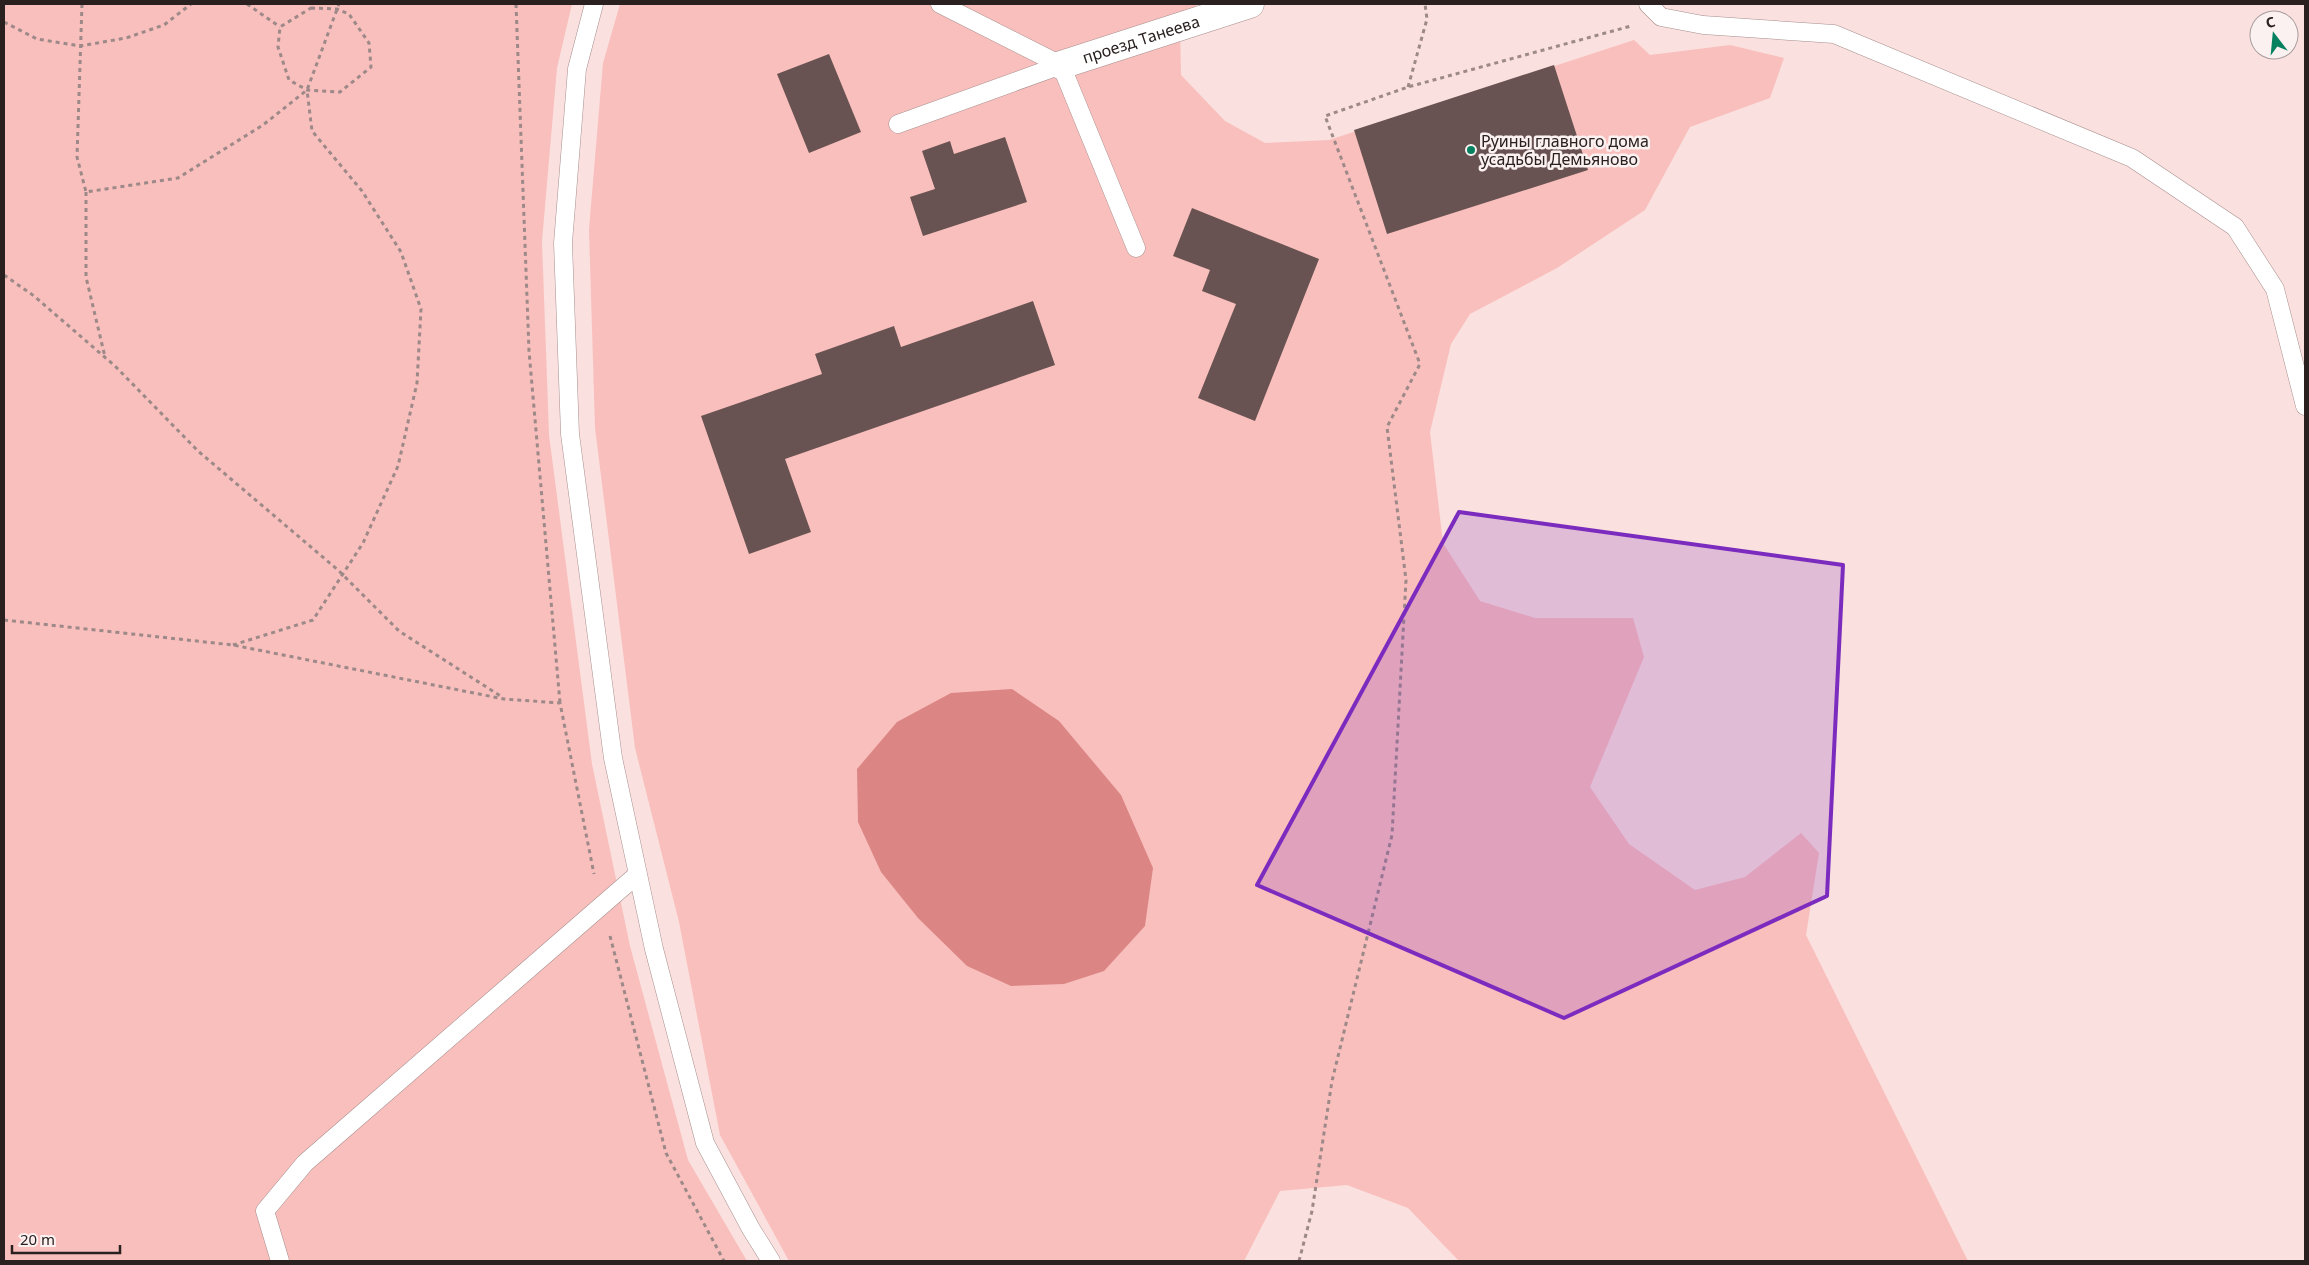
<svg xmlns="http://www.w3.org/2000/svg" width="2309" height="1265" viewBox="0 0 2309 1265" font-family="'Noto Sans',sans-serif">
	<style>
		.green { fill: #f9bfbd }
		.water { fill: #db8684 }
		.building { fill: #685352 }
		.lines { fill: none; stroke-linecap: round; stroke-linejoin: round }
		.service-casing { stroke: #a78f8e; stroke-width: 19 }
		.minor-casing { stroke: #a78f8e; stroke-width: 29 }
		.path { stroke: #9c8988; stroke-width: 3; stroke-dasharray: 4 4; stroke-linecap: butt }
		.service { stroke: #fff; stroke-width: 18 }
		.minor { stroke: #fff; stroke-width: 28 }
		.marked { fill: #7b2cbf; fill-opacity: 0.2; stroke: #7b2cbf; stroke-width: 4; stroke-linejoin: round }
		.poi-dot { fill: #068160; stroke: #fcf1f1; stroke-width: 2 }
		.labels { text-anchor: middle; dominant-baseline: central; stroke-width: 5; stroke-linejoin: round; paint-order: stroke }
		.street-label { font-size: 16px; fill: #2a2020; stroke: #fcf1f1 }
		.poi-label { font-size: 16px; fill: #2a2020; stroke: #fcf1f1; text-anchor: start }
	</style>
	<rect width="100%" height="100%" fill="#fae0de"/>
	<path class="green" d="M 4,4 L 572,4 L 557,68 L 542,241 L 549,435 L 592,764 L 630,946 L 688,1160 L 747,1261 L 4,1261 Z
		M 620,4 L 1197,4 L 1180,27 L 1181,75 L 1225,121 L 1265,143 L 1329,140 L 1634,40 L 1650,55 L 1730,45 L 1784,58 L 1770,98 L 1690,127 L 1645,210 L 1557,268 L 1470,314 L 1451,344 L 1430,432 L 1443,543 L 1480,601 L 1535,618 L 1633,618 L 1644,657 L 1590,787 L 1629,844 L 1695,890 L 1745,877 L 1801,833 L 1819,853 L 1806,935 L 1968,1261 L 1459,1261 L 1408,1208 L 1347,1185 L 1280,1191 L 1244,1261 L 789,1261 L 720,1135 L 679,922 L 635,748 L 595,428 L 589,229 L 603,63 Z"/>
	<path class="water" d="M 1012,689 L 1059,721 L 1121,795 L 1153,868 L 1145,926 L 1104,971 L 1064,984 L 1011,986 L 967,966 L 918,918 L 881,872 L 858,822 L 857,769 L 897,722 L 951,693 Z"/>
	<path class="building" d="M 829,54 L 861,132 L 809,153 L 777,74 Z
		M 1554,65 L 1588,170 L 1387,234 L 1354,130 Z
		M 1005,137 L 1027,202 L 923,236 L 910,197 L 935,189 L 922,151 L 950,141 L 954,154 Z
		M 1192,208 L 1319,259 L 1255,421 L 1198,398 L 1236,304 L 1202,291 L 1210,270 L 1173,256 Z
		M 1033,301 L 1055,365 L 785,459 L 811,532 L 749,554 L 701,416 L 822,374 L 815,354 L 894,326 L 901,347 Z"/>
	<g class="lines">
		<g class="service-casing">
			<path id="service" d="M 594,4 L 577,69 L 563,243 L 570,434 L 613,758 L 654,949 L 705,1143 L 751,1229 L 771,1261
				M 940,4 L 1061,65 L 1136,248
				M 1648,4 L 1661,17 L 1703,25 L 1834,34 L 2132,158 L 2235,227 L 2275,289 L 2305,406
				M 898,124 L 1061,65
				M 280,1261 L 265,1211 L 305,1163 L 638,874"/>
		</g>
		<g class="minor-casing">
			<g id="minor">
				<path id="s1" d="M 1061,65 L 1250,4"/>
			</g>
		</g>
		<path class="path" d="M 82,4 L 77,157 L 86,192 L 178,178 L 263,125 L 307,90 L 339,4
			M 247,4 L 280,27
			M 516,4 L 529,351 L 560,703
			M 311,8 L 337,9 L 349,14 L 369,43 L 371,67 L 340,92 L 307,90 L 289,80 L 278,47 L 280,27 Z
			M 4,22 L 37,39 L 80,46 L 126,38 L 164,25 L 191,4
			M 1408,87 L 1427,19 L 1425,4
			M 86,192 L 86,277 L 105,357
			M 4,275 L 34,296 L 115,366 L 198,451 L 338,570 L 399,631 L 502,697
			M 4,620 L 233,645 L 504,699 L 560,703 L 594,874
			M 233,645 L 313,620 L 363,543 L 398,466 L 417,383 L 421,309 L 401,252 L 362,191 L 312,131 L 307,90
			M 610,936 L 666,1153 L 724,1261
			M 1299,1261 L 1312,1211 L 1332,1081 L 1392,835 L 1406,580 L 1387,427 L 1420,364 L 1325,116 L 1408,87 L 1631,26"/>
		<use href="#service" class="service"/>
		<use href="#minor" class="minor"/>
	</g>
	<path class="marked" d="M 1459,512 L 1843,565 L 1827,896 L 1564,1018 L 1257,885 Z"/>
	<circle class="poi-dot" cx="1471" cy="150" r="5"/>
	<g class="labels">
		<g class="street-label">
			<text stroke="none"><textPath href="#s1" startOffset="84">проезд Танеева</textPath></text>
		</g>
		<g class="poi-label">
			<text x="1481" y="141">Руины главного дома<tspan x="1481" dy="18">усадьбы Демьяново</tspan></text>
		</g>
	</g>
	<rect width="2309" height="1265" fill="none" stroke="#2a2020" stroke-width="10"/>
	<g transform="translate(2274 35) rotate(344)"><circle r="24" fill="#fcf1f1" stroke="#a89d9d"/>
	<path d="M0-4L9 19L0 12L-9 19Z" fill="#068160"/>
	<text y="-8" font-size="14" font-weight="bold" text-anchor="middle" fill="#2a2020">С</text>
	</g>
	<path d="M12 1245v8h108v-8" fill="none" stroke="#2a2020" stroke-width="2.5"/>
	<text x="20" y="1245" font-size="15" fill="#2a2020" stroke="#fcf1f1" stroke-width="4" paint-order="stroke">20 m</text>
</svg>
